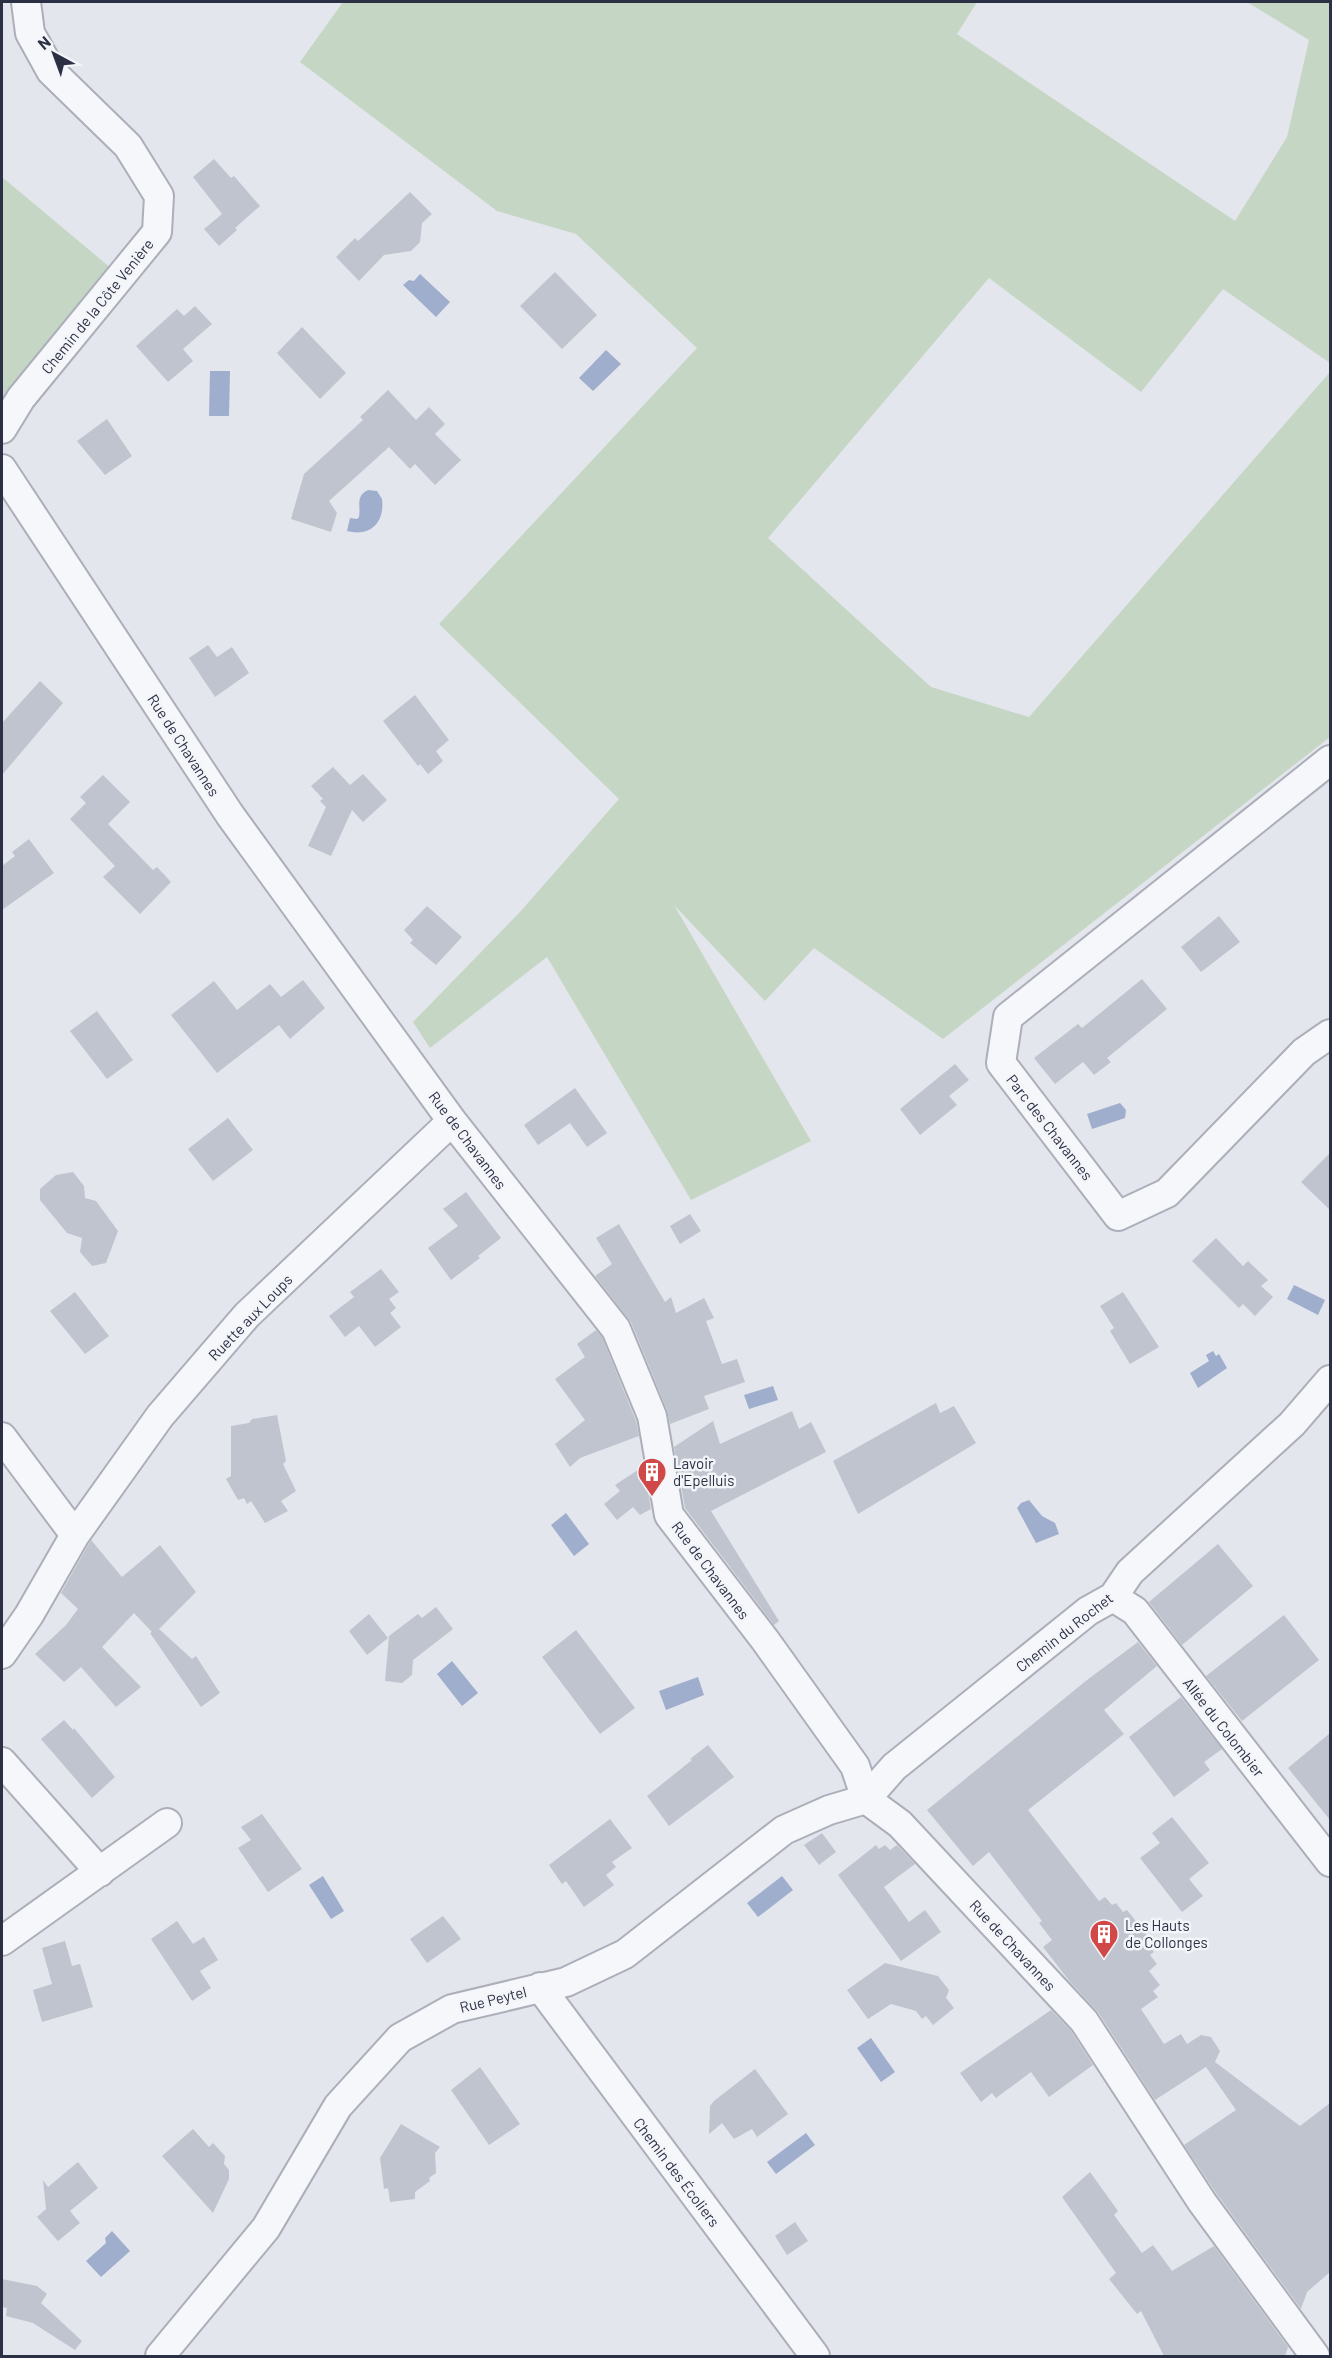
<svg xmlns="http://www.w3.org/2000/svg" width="1332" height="2358" viewBox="0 0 1332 2358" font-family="Barlow,sans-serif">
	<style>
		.green { fill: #c6d6c4 }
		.water { fill: #9eaecc }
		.building { fill: #c0c4cf }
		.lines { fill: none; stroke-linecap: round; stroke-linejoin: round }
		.street-casing { stroke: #acafba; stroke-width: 32 }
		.street { stroke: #f6f7fa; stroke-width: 28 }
		.labels { text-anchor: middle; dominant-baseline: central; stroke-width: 5; stroke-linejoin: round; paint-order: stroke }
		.street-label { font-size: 15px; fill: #2b3045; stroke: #f3f5f9 }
		.poi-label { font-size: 15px; fill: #2b3045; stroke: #f3f5f9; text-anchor: start }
	</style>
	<rect width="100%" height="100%" fill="#e3e6ec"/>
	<path class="green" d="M 343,2 L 977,2 L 957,34 L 1235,221 L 1287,137 L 1309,40 L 1247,2 L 1330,2 L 1330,363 L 1223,289 L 1141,392 L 989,278 L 768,538 L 931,687 L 1029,717 L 1330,372 L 1330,737 L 943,1039 L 814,948 L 765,1001 L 674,905 L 811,1141 L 691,1200 L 547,957 L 430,1048 L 413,1022 L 520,912 L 619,799 L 439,624 L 697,348 L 576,234 L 497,211 L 300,62 Z
		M 2,177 L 112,269 L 2,408 Z"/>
	<path class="water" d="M 420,274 L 450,302 L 436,317 L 403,285 L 409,280 L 414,281 Z
		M 606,350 L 621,364 L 593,391 L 579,378 Z
		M 210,371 L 230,371 L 229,416 L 209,416 Z
		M 368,490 L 377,491 L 382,499 C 385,523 370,537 347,531 L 350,518 L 357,519 L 359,517 C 361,506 355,496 368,490 Z
		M 1120,1103 L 1126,1110 L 1125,1118 L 1092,1129 L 1087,1114 Z
		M 1294,1285 L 1325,1300 L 1318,1315 L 1287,1299 Z
		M 1213,1351 L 1216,1356 L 1219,1354 L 1227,1368 L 1198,1388 L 1190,1373 L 1209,1361 L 1206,1355 Z
		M 773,1386 L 778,1400 L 749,1409 L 744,1395 Z
		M 1029,1500 L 1042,1516 L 1055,1523 L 1059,1534 L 1036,1543 L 1017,1508 L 1021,1503 Z
		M 566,1513 L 589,1544 L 574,1556 L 551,1525 Z
		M 452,1661 L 478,1693 L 462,1706 L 437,1674 Z
		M 698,1677 L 704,1695 L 666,1710 L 659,1691 Z
		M 323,1876 L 344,1911 L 331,1919 L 309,1885 Z
		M 782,1876 L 793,1890 L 758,1917 L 747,1903 Z
		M 871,2038 L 895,2072 L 881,2082 L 857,2048 Z
		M 806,2133 L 815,2145 L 776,2174 L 767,2162 Z
		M 112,2231 L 130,2251 L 101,2277 L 86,2261 L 106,2243 L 105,2238 Z"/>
	<path class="building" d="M 214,159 L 231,178 L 234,176 L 260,206 L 235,228 L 237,230 L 219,246 L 204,229 L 222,214 L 193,177 Z
		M 410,192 L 432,214 L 422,223 L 420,242 L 411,251 L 384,255 L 359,281 L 336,257 L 355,238 L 358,241 Z
		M 555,272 L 597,315 L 562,349 L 520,306 Z
		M 195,306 L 212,324 L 183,349 L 193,361 L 168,382 L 136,346 L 177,309 L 184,316 Z
		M 302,327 L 346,373 L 320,399 L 277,353 Z
		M 388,390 L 416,420 L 429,407 L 445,424 L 435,434 L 461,460 L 435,485 L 415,464 L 410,469 L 389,447 L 329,501 L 337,513 L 331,532 L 291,519 L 304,474 L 363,420 L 360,417 Z
		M 107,419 L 132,456 L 105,475 L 77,441 Z
		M 208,645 L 217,657 L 232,647 L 249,673 L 215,697 L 189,658 Z
		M 40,681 L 63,703 L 2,775 L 2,723 Z
		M 415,695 L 449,740 L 436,751 L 443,761 L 428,774 L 420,764 L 418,766 L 383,721 Z
		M 333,767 L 350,785 L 363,774 L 387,800 L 363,822 L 352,810 L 331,856 L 308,846 L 326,807 L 320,801 L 323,799 L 311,786 Z
		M 103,775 L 130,802 L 108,824 L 153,870 L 157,867 L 171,882 L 140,914 L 103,877 L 115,866 L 70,819 L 86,803 L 80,797 Z
		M 29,839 L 54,873 L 2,910 L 2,866 L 15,856 L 12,852 Z
		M 427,906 L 462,937 L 436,965 L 410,943 L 413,940 L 404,930 Z
		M 1219,916 L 1240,942 L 1201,972 L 1181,947 Z
		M 1142,979 L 1167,1009 L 1107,1058 L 1111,1062 L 1094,1075 L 1083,1062 L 1055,1084 L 1034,1058 L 1078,1024 L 1082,1028 Z
		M 303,980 L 325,1008 L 290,1039 L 279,1025 L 217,1073 L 171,1015 L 214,981 L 237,1010 L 270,984 L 281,997 Z
		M 97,1011 L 133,1060 L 107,1079 L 70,1031 Z
		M 955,1064 L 969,1080 L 949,1096 L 957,1105 L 920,1135 L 900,1109 Z
		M 575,1088 L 607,1133 L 587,1147 L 570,1123 L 538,1145 L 524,1125 Z
		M 228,1118 L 253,1150 L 213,1181 L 188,1149 Z
		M 1330,1153 L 1330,1210 L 1301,1182 Z
		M 73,1172 L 84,1186 L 85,1198 L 96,1201 L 118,1231 L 106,1263 L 92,1266 L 80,1252 L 82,1238 L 67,1233 L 40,1200 L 40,1189 L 56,1175 Z
		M 466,1192 L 501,1238 L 478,1256 L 480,1258 L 451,1280 L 428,1248 L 458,1226 L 443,1209 Z
		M 690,1214 L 701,1231 L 680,1244 L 670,1226 Z
		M 619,1224 L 665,1302 L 671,1297 L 676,1313 L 704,1298 L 714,1318 L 706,1321 L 722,1364 L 737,1359 L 745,1382 L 704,1396 L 709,1409 L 670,1424 L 667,1410 L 631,1322 L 595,1276 L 612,1264 L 596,1238 Z
		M 1216,1238 L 1243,1266 L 1248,1261 L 1268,1280 L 1261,1286 L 1273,1297 L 1255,1316 L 1243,1304 L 1239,1308 L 1192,1261 Z
		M 381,1269 L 399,1292 L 389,1299 L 396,1308 L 390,1313 L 401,1327 L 375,1347 L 359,1326 L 345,1337 L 329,1316 L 354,1297 L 350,1292 Z
		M 75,1292 L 109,1336 L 85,1354 L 50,1311 Z
		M 1123,1292 L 1159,1347 L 1130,1364 L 1110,1331 L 1114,1328 L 1100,1306 Z
		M 596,1330 L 602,1337 L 636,1421 L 639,1436 L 580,1458 L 570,1467 L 555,1444 L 585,1420 L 555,1379 L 585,1357 L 577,1344 Z
		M 936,1403 L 940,1413 L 954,1406 L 976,1443 L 858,1514 L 833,1461 Z
		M 792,1411 L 799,1429 L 811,1422 L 826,1452 L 711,1511 L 779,1621 L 774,1625 L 685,1508 L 674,1447 L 713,1421 L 720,1444 Z
		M 277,1415 L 286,1461 L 283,1464 L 296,1491 L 281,1501 L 288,1511 L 265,1523 L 251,1501 L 247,1504 L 244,1498 L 238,1500 L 226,1479 L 231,1476 L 231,1426 L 249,1423 L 252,1419 Z
		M 644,1466 L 651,1509 L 640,1515 L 633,1507 L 617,1520 L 604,1504 L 620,1491 L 615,1485 Z
		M 91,1540 L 122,1577 L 160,1545 L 196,1592 L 159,1629 L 192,1659 L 196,1656 L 220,1693 L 201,1707 L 150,1633 L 152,1632 L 134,1613 L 102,1647 L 141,1687 L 116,1707 L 81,1667 L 64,1682 L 35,1654 L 66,1625 L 78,1609 L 61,1593 Z
		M 1218,1544 L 1253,1586 L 1182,1645 L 1149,1602 Z
		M 436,1607 L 453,1629 L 413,1660 L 412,1675 L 402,1683 L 385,1681 L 389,1636 L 418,1614 L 422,1618 Z
		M 369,1614 L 388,1638 L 367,1655 L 349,1631 Z
		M 1284,1615 L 1319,1660 L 1242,1721 L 1206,1676 Z
		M 576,1630 L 635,1708 L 600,1734 L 542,1657 Z
		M 1138,1642 L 1157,1666 L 1104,1710 L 1124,1734 L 1028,1810 L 1099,1901 L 1105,1897 L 1112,1905 L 1116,1903 L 1123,1912 L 1127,1910 L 1150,1939 L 1146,1942 L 1154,1952 L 1150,1955 L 1157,1964 L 1149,1971 L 1160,1985 L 1153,1991 L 1158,1997 L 1141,2009 L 1164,2044 L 1181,2034 L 1187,2044 L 1201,2035 L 1211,2037 L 1220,2051 L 1215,2062 L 1300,2126 L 1330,2103 L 1330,2272 L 1307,2292 L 1301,2309 L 1216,2193 L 1184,2145 L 1236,2110 L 1206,2067 L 1155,2100 L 1098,2012 L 1071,1983 L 1043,1947 L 1052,1940 L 1039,1923 L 1042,1921 L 989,1852 L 973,1866 L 927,1810 L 1087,1680 Z
		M 1181,1697 L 1222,1749 L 1204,1762 L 1210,1770 L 1174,1797 L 1129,1737 Z
		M 64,1720 L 73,1730 L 74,1728 L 115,1777 L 92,1798 L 41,1739 Z
		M 1330,1733 L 1330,1820 L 1288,1768 Z
		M 708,1745 L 734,1777 L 669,1826 L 647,1796 L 692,1760 L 690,1759 Z
		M 262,1814 L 302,1869 L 268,1892 L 238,1848 L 251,1840 L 241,1827 Z
		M 1172,1817 L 1209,1863 L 1189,1879 L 1203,1896 L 1182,1912 L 1140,1858 L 1160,1843 L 1152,1833 Z
		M 610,1819 L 632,1848 L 612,1862 L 616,1867 L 606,1875 L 614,1885 L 584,1907 L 566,1881 L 562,1884 L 549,1865 Z
		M 822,1833 L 836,1852 L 819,1865 L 804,1845 Z
		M 876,1845 L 879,1849 L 885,1845 L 890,1850 L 897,1845 L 915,1864 L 884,1887 L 909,1922 L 925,1910 L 941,1932 L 901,1961 L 838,1875 Z
		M 443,1916 L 461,1939 L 427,1963 L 410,1939 Z
		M 177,1921 L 193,1944 L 204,1937 L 218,1960 L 200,1971 L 211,1988 L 192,2001 L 151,1939 Z
		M 65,1941 L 72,1966 L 80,1964 L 93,2007 L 42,2022 L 33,1990 L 52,1984 L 42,1948 Z
		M 885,1963 L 938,1976 L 949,1990 L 946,1998 L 954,2008 L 933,2025 L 926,2016 L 922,2019 L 916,2011 L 891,2004 L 868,2019 L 847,1990 Z
		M 1051,2010 L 1071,2031 L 1093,2065 L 1049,2097 L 1031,2072 L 996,2098 L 992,2093 L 981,2102 L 960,2073 Z
		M 480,2067 L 520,2124 L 489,2145 L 451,2090 Z
		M 755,2069 L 788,2114 L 757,2137 L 752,2129 L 734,2139 L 722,2123 L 709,2134 L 710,2106 L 714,2101 Z
		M 401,2124 L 440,2147 L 435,2153 L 436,2173 L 429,2178 L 430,2181 L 415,2192 L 415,2199 L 390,2202 L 388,2188 L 384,2189 L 380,2158 Z
		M 193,2129 L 209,2147 L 213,2143 L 225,2156 L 224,2164 L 229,2170 L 229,2179 L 213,2213 L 162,2156 Z
		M 78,2162 L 98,2188 L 70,2211 L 80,2223 L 58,2241 L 37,2217 L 46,2209 L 43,2180 L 48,2187 Z
		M 1090,2172 L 1118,2211 L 1114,2215 L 1142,2253 L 1153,2245 L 1172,2271 L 1214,2246 L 1288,2347 L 1285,2356 L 1164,2356 L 1141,2311 L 1137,2314 L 1109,2279 L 1116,2273 L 1062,2197 Z
		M 795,2222 L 808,2241 L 787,2255 L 775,2236 Z
		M 2,2279 L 37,2286 L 47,2294 L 41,2303 L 82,2341 L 75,2350 L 33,2323 L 6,2316 L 7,2308 L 2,2307 Z"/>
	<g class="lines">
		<g class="street-casing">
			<path id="street" d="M 2,429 L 21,398 L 157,232 L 159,196 L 128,146 L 51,71 L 30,33 L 26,2
				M 2,469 L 230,815 L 452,1121 L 616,1329 L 652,1416 L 669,1515 L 765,1640 L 855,1766 L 866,1799 L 900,1824 L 1084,2021 L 1202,2202 L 1315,2356
				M 1330,760 L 1008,1017 L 1001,1063 L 1118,1216 L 1167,1193 L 1304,1052 L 1330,1034
				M 2,1437 L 75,1535
				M 1113,1597 L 1135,1611 L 1330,1862
				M 2,1654 L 29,1615 L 75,1535 L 160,1416 L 247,1315 L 452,1121
				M 2,1762 L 100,1872
				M 866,1799 L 894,1767 L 1088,1611 L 1113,1597 L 1130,1572 L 1292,1424 L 1330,1380
				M 2,1941 L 167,1823
				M 540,1987 L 815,2356
				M 160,2356 L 266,2228 L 338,2106 L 400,2038 L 452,2009 L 566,1982 L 625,1954 L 784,1830 L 829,1810 L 866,1799"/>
		</g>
		<use href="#street" class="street"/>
	</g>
	<defs>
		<g id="building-pin" transform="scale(1.5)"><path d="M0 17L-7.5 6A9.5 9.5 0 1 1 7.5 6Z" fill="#d14849" stroke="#f3f5f9"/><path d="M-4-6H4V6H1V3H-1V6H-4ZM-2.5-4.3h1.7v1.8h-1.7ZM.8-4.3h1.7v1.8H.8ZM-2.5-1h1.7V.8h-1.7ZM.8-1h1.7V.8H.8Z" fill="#fff"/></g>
	</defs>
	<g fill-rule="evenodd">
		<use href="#building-pin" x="652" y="1472"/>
		<use href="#building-pin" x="1104" y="1934"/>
	</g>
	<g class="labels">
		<g class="street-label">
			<text transform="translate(97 306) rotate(-51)">Chemin de la Côte Venière</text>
			<text transform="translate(184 745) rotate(57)">Rue de Chavannes</text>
			<text transform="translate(1050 1127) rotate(52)">Parc des Chavannes</text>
			<text transform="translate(468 1140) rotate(53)">Rue de Chavannes</text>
			<text transform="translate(250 1317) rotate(-46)">Ruette aux Loups</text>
			<text transform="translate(711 1570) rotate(53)">Rue de Chavannes</text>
			<text transform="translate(1064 1632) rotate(-38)">Chemin du Rochet</text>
			<text transform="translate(1224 1727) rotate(52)">Allée du Colombier</text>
			<text transform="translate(1013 1945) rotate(47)">Rue de Chavannes</text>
			<text transform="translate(493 1999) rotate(-14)">Rue Peytel</text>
			<text transform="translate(677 2172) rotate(53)">Chemin des Écoliers</text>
		</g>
		<g class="poi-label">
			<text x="673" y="1463">Lavoir<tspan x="673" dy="17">d'Epelluis</tspan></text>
			<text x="1125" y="1925">Les Hauts<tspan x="1125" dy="17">de Collonges</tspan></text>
		</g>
	</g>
	<rect width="1332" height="2358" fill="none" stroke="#2b3045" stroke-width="6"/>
	<g transform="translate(54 54) rotate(319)" stroke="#f3f5f9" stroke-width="4.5" paint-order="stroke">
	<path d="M0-4.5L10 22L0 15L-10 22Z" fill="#2b3045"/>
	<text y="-9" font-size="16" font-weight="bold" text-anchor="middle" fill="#2b3045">N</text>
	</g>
</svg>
